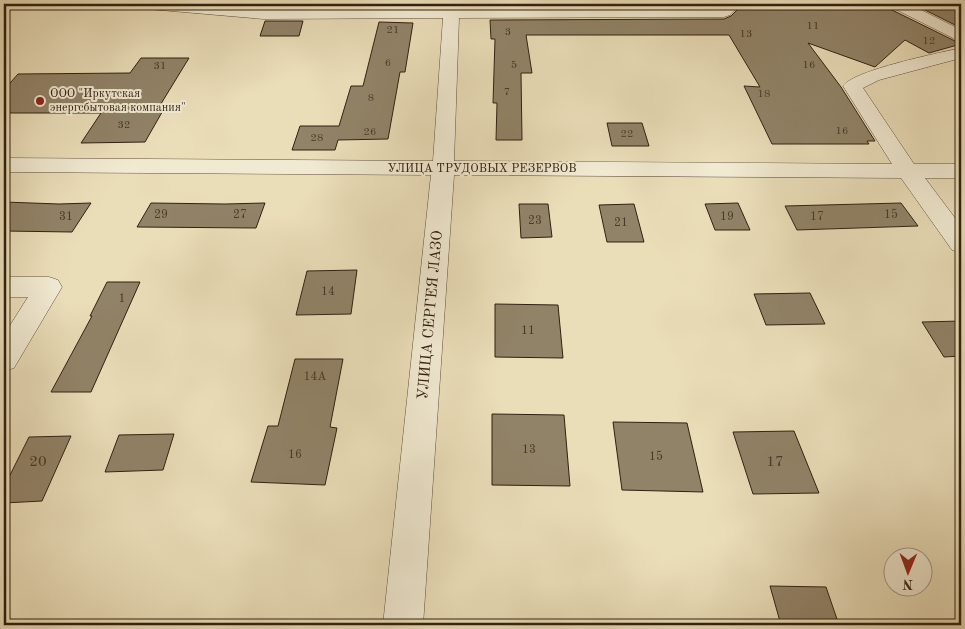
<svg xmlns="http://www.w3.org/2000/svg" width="965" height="629" viewBox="0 0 965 629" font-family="'Old Standard TT',serif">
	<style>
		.building { fill: #918368; stroke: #312011 }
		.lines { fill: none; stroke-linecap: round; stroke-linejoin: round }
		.street-casing { stroke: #5f503b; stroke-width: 1 }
		.street { fill: #f1ead2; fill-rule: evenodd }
		.poi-dot { fill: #8f2418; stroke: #f1ead2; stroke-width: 2 }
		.labels { text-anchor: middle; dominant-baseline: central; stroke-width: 4; stroke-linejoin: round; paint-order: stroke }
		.far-number-label { font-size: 11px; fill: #493927 }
		.far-poi-label { font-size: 12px; fill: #312011; stroke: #f1ead2; text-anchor: start }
		.far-street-label { font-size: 12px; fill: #312011; stroke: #f1ead2 }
		.number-label { font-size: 12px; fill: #493927 }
		.street-label { font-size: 15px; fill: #312011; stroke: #f1ead2 }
		.near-number-label { font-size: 15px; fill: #493927 }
	</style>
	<rect width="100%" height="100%" fill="#eadeb9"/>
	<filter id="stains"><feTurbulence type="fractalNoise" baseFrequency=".004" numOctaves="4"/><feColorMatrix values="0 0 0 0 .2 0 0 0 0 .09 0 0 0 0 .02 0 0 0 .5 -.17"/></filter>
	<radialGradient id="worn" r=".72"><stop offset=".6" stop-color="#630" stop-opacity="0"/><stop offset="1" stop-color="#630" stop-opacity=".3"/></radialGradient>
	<path class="building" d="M 272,4 L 308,4 L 307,7 L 270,7 Z
		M 490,4 L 721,4 L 490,6 Z
		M 743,4 L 887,4 L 890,9 L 961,44 L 929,53 L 905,40 L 875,67 L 808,43 L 841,87 L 875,141 L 867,141 L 869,144 L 772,144 L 744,86 L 760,87 L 729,35 L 526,35 L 532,73 L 521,73 L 522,140 L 496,140 L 497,103 L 493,103 L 495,39 L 491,39 L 490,20 L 724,19 L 731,16 Z
		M 913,4 L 961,4 L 961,28 Z
		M 265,21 L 303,21 L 299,36 L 260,36 Z
		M 379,22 L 413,23 L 405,72 L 400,72 L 388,139 L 338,140 L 335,150 L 292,150 L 300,126 L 339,126 L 351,86 L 363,86 Z
		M 141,58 L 189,58 L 159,107 L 165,107 L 145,142 L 81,143 L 101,113 L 4,113 L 4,90 L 18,74 L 130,73 Z
		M 607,123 L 642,123 L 649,146 L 612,146 Z
		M 4,202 L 59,204 L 91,203 L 72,232 L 4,231 Z
		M 151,203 L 225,204 L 265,203 L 256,228 L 137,227 Z
		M 738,203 L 750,230 L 715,230 L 705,204 Z
		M 901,203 L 918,226 L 797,230 L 785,206 Z
		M 519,204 L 548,204 L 552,237 L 521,238 Z
		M 634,204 L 644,242 L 607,242 L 599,205 Z
		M 357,270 L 351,314 L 296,315 L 307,271 Z
		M 107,282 L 140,282 L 91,392 L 51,392 L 92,316 L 90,316 Z
		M 810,293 L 825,324 L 766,325 L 754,294 Z
		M 495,304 L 558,305 L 563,358 L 495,357 Z
		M 961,321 L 961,356 L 944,357 L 922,322 Z
		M 295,359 L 343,359 L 330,427 L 337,428 L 325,485 L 251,482 L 268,426 L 278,426 Z
		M 492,414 L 564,415 L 570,486 L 492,485 Z
		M 613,422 L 687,423 L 703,492 L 622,490 Z
		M 794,431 L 819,493 L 753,494 L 733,432 Z
		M 174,434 L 163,470 L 105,472 L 119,435 Z
		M 71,436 L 42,501 L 4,503 L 4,487 L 29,437 Z
		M 770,586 L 826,587 L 839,625 L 781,625 Z"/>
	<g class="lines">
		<g class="street-casing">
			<path id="street" d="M 140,4 L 201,4 L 264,9 L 442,8 L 441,4 L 457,4 L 458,8 L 720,7 L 724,4 L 741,4 L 730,15 L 724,17 L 459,18 L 454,161 L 892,164 L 843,86 C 854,70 939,53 961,48 L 961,58 L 879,80 L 863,88 L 914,164 L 961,164 L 961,178 L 925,178 L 961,226 L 961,253 L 952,250 L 901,178 L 454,175 L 423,625 L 383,625 L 431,175 L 4,172 L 4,158 L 433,161 L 443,18 L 264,19 L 148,9 Z
				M 889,4 L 909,4 L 961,30 L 961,42 L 891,7 Z
				M 4,277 L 49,277 L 58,280 L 62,287 L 14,368 L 4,371 L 4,335 L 28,297 L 4,297 Z"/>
		</g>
		<use href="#street" class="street"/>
	</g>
	<circle class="poi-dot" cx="40" cy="101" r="5"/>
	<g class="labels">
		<g class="far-number-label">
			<text x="813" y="26">11</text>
			<text x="393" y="30">21</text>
			<text x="508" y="32">3</text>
			<text x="746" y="34">13</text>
			<text x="929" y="41">12</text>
			<text x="388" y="63">6</text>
			<text x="514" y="65">5</text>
			<text x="809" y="65">16</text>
			<text x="160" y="66">31</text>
			<text x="507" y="92">7</text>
			<text x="764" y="94">18</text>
			<text x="371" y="98">8</text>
			<text x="124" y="125">32</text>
			<text x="842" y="131">16</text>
			<text x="370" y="132">26</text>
			<text x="627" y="134">22</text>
			<text x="317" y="138">28</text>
		</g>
		<g class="far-poi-label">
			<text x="50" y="94">ООО "Иркутская<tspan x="50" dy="14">энергсбытовая компания"</tspan></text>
		</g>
		<g class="far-street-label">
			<text x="482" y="169">УЛИЦА ТРУДОВЫХ РЕЗЕРВОВ</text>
		</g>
		<g class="number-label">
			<text x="161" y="215">29</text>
			<text x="240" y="215">27</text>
			<text x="891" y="215">15</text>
			<text x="66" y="217">31</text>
			<text x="727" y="217">19</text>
			<text x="817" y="217">17</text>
			<text x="535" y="221">23</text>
			<text x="621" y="223">21</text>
			<text x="328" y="292">14</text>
			<text x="122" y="299">1</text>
			<text x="528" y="331">11</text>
			<text x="315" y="377">14А</text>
			<text x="529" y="450">13</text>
			<text x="295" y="455">16</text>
			<text x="656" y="457">15</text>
		</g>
		<g class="street-label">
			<text transform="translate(431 315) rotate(-85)">УЛИЦА СЕРГЕЯ ЛАЗО</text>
		</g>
		<g class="near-number-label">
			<text x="38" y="462">20</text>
			<text x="775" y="462">17</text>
		</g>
	</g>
	<rect width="965" height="629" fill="none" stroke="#eadeb9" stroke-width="20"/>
	<rect x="5" y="5" width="955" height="619" fill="none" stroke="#312011" stroke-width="2.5"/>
	<rect x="10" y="10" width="945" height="609" fill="none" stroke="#312011"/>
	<g transform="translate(908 572) rotate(181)"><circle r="24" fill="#f1ead2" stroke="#a49985"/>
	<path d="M0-4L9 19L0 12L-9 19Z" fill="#8f2418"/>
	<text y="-8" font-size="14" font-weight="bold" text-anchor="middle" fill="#312011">N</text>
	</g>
	<rect width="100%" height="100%" filter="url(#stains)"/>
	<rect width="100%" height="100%" fill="url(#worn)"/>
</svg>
